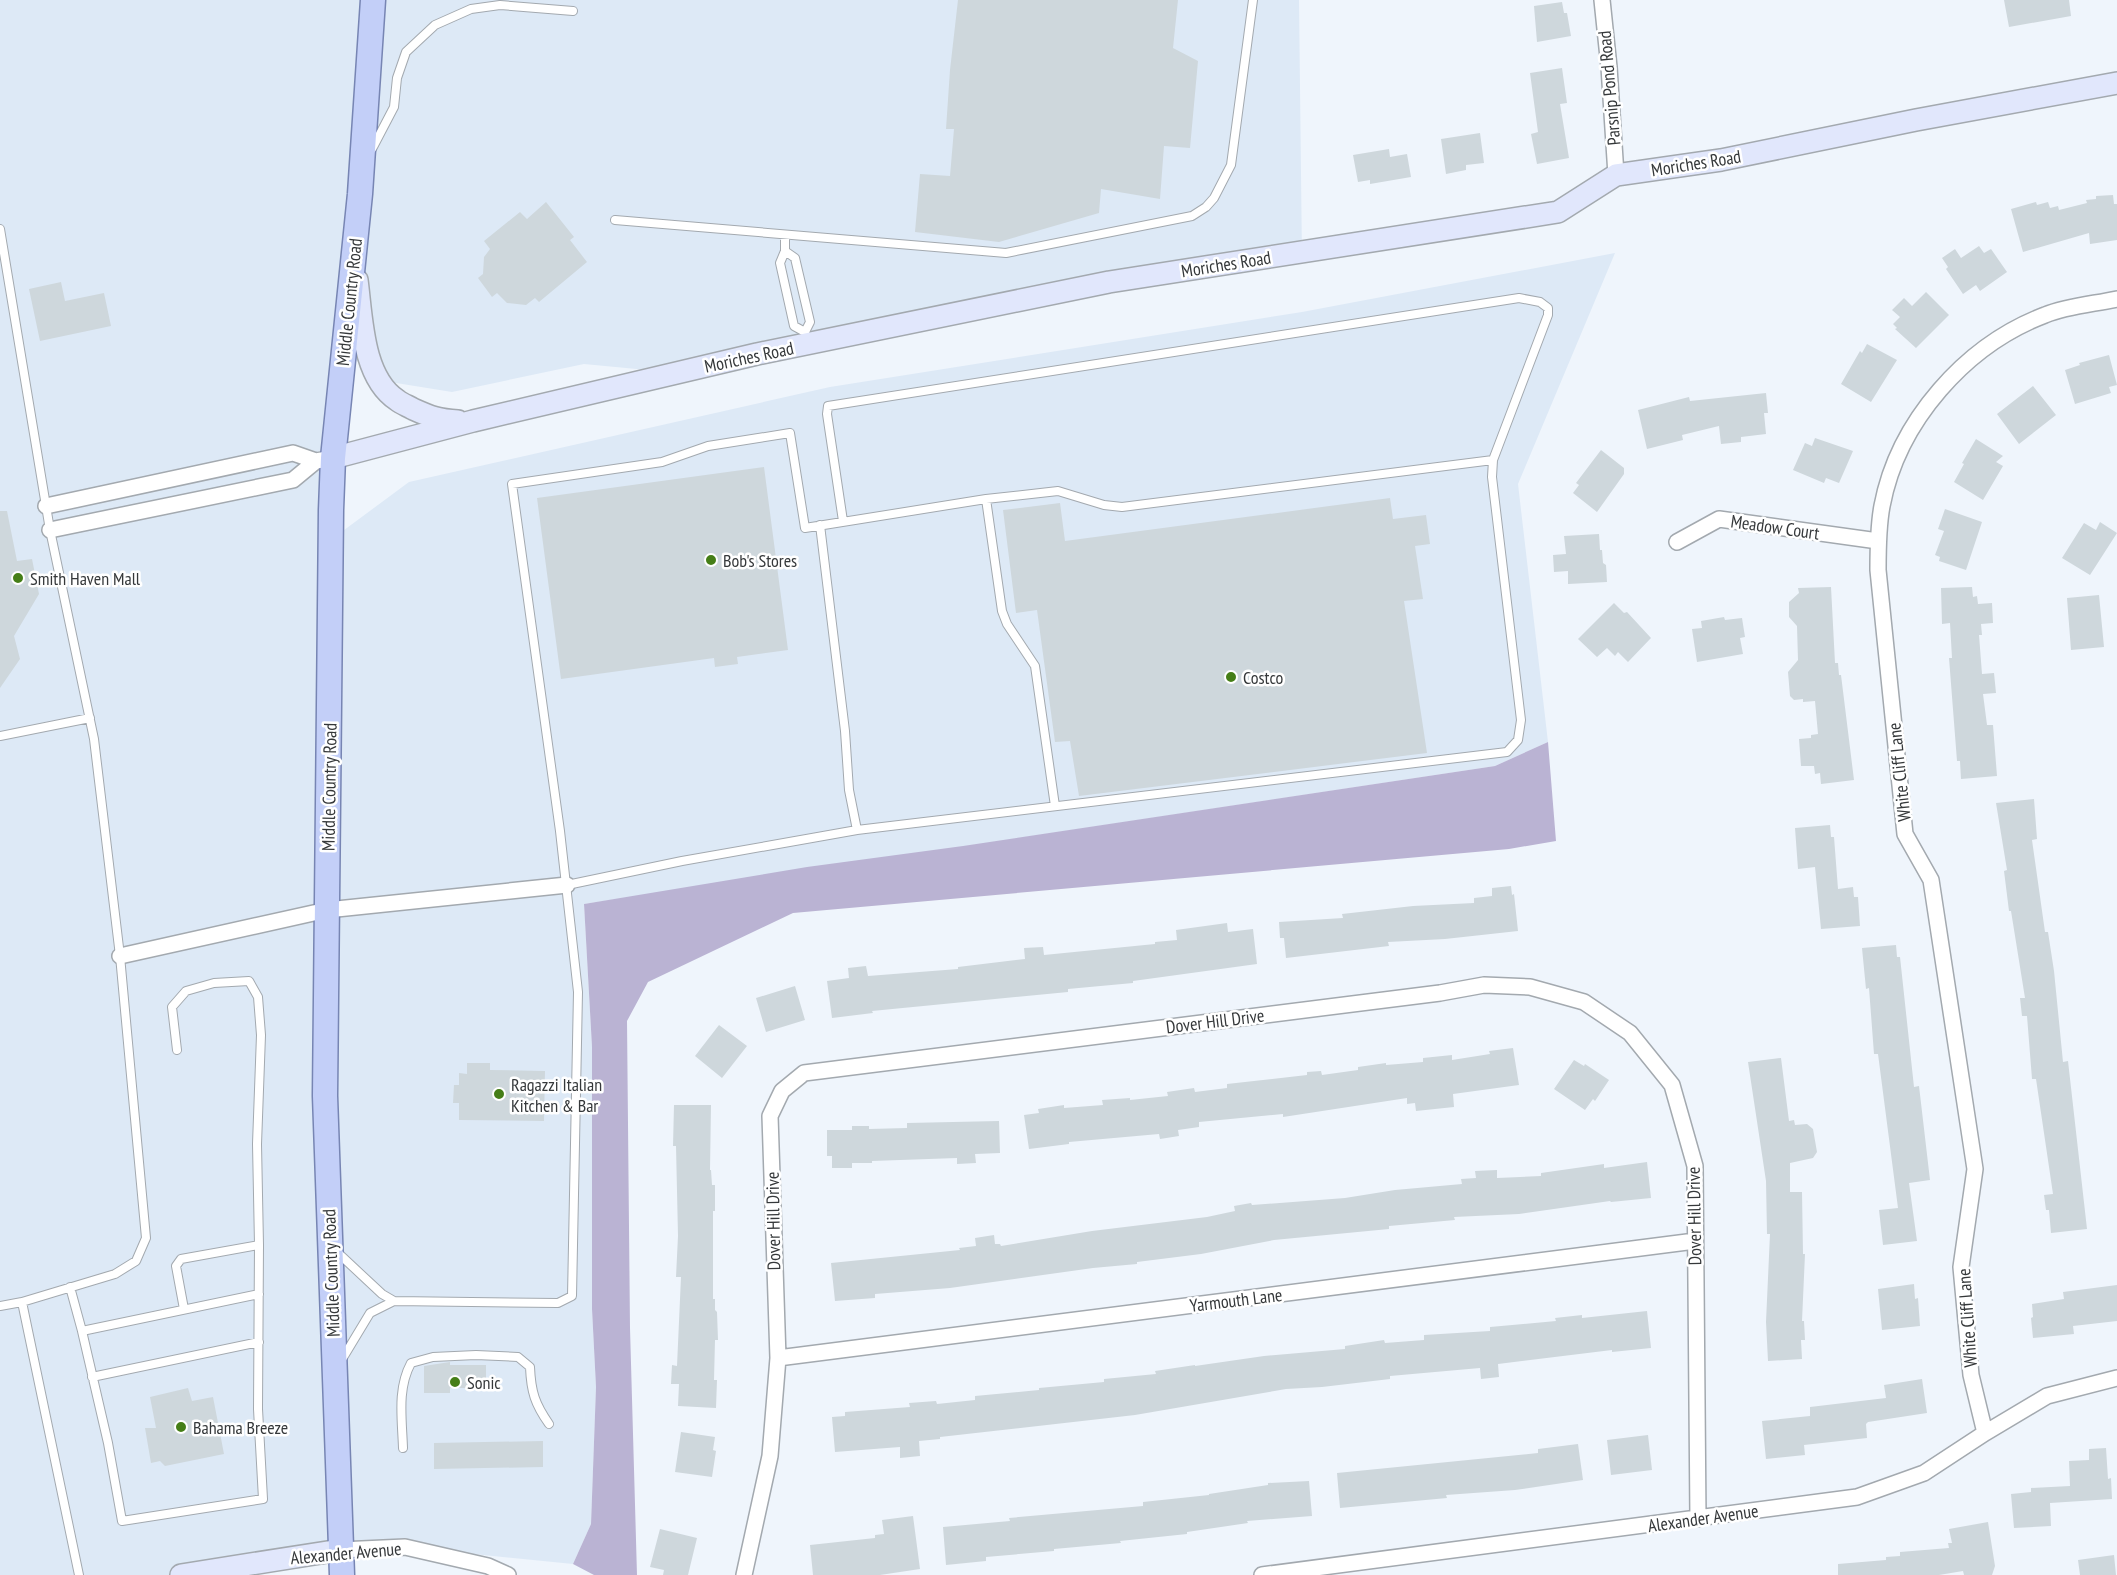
<svg xmlns="http://www.w3.org/2000/svg" width="2117" height="1575" viewBox="0 0 2117 1575" font-family="'PT Sans Narrow',sans-serif">
	<style>
		.built { fill: #dde9f6 }
		.forest { fill: #bab3d3 }
		.building { fill: #ced7dc }
		.lines { fill: none; stroke-linecap: round; stroke-linejoin: round }
		.lane-casing { stroke: #a3a9af; stroke-width: 10 }
		.street-casing { stroke: #a3a9af; stroke-width: 18 }
		.secondary-casing { stroke: #a3a9af; stroke-width: 24 }
		.primary-casing { stroke: #7785b3; stroke-width: 27 }
		.lane { stroke: #fff; stroke-width: 8 }
		.street { stroke: #fff; stroke-width: 15 }
		.secondary { stroke: #e1e7fc; stroke-width: 21 }
		.primary { stroke: #c3cff8; stroke-width: 24 }
		.poi-dot { fill: #457e17; stroke: #fff; stroke-width: 2 }
		.labels { text-anchor: middle; dominant-baseline: central; stroke-width: 5; stroke-linejoin: round; paint-order: stroke }
		.street-label { font-size: 18px; fill: #35383a; stroke: #fff }
		.poi-label { font-size: 18px; fill: #35383a; stroke: #fff; text-anchor: start }
	</style>
	<rect width="100%" height="100%" fill="#eff5fc"/>
	<path class="built" d="M 0,0 L 1299,0 L 1302,260 L 1109,282 L 668,372 L 584,364 L 452,392 L 390,382 L 344,353 L 332,539 L 409,482 L 830,387 L 1302,312 L 1615,253 L 1518,484 L 1548,742 L 1495,766 L 584,904 L 592,1047 L 592,1309 L 596,1387 L 591,1524 L 573,1564 L 405,1547 L 181,1575 L 0,1575 Z"/>
	<path class="forest" d="M 1548,742 L 1556,841 L 1509,849 L 793,913 L 648,982 L 627,1021 L 630,1328 L 637,1575 L 594,1575 L 573,1564 L 591,1524 L 596,1387 L 592,1309 L 592,1047 L 584,904 L 807,867 L 963,846 L 1495,766 Z"/>
	<path class="building" d="M 958,0 L 1178,0 L 1173,48 L 1198,61 L 1190,148 L 1164,146 L 1160,199 L 1101,189 L 1099,213 L 999,242 L 915,232 L 920,174 L 950,176 L 954,129 L 946,129 L 950,70 Z
		M 2004,0 L 2069,0 L 2071,16 L 2009,27 Z
		M 1562,2 L 1564,13 L 1567,13 L 1571,36 L 1537,42 L 1534,6 Z
		M 1562,68 L 1567,103 L 1560,104 L 1569,158 L 1537,164 L 1531,134 L 1538,132 L 1530,73 Z
		M 1480,133 L 1484,163 L 1466,165 L 1466,170 L 1446,174 L 1441,139 Z
		M 1389,149 L 1390,157 L 1407,154 L 1411,177 L 1370,184 L 1370,180 L 1358,182 L 1353,155 Z
		M 2113,195 L 2114,204 L 2117,204 L 2117,240 L 2090,244 L 2089,233 L 2023,252 L 2011,209 L 2036,202 L 2037,205 L 2048,202 L 2050,208 L 2058,206 L 2059,210 L 2087,203 L 2086,200 L 2096,199 L 2096,196 Z
		M 546,202 L 574,237 L 570,240 L 587,262 L 539,302 L 535,298 L 526,305 L 507,303 L 497,293 L 492,297 L 478,278 L 483,274 L 484,257 L 490,249 L 484,241 L 520,212 L 527,219 Z
		M 1979,246 L 1984,253 L 1991,249 L 2007,272 L 1980,291 L 1976,285 L 1963,294 L 1946,269 L 1948,267 L 1942,258 L 1955,249 L 1961,258 Z
		M 61,282 L 65,301 L 104,293 L 111,326 L 40,341 L 29,289 Z
		M 1926,292 L 1949,315 L 1916,348 L 1895,329 L 1897,328 L 1893,324 L 1900,317 L 1892,310 L 1904,298 L 1912,306 Z
		M 1867,344 L 1897,360 L 1871,402 L 1841,384 L 1860,351 L 1862,353 Z
		M 2109,355 L 2117,385 L 2109,387 L 2111,393 L 2075,404 L 2065,370 L 2080,365 L 2079,363 Z
		M 2033,386 L 2056,415 L 2019,444 L 1997,414 Z
		M 1766,393 L 1768,413 L 1764,413 L 1766,434 L 1741,437 L 1741,442 L 1721,444 L 1719,426 L 1682,435 L 1683,440 L 1647,449 L 1638,410 L 1689,397 L 1690,401 Z
		M 1815,438 L 1853,451 L 1839,483 L 1826,478 L 1824,483 L 1793,470 L 1805,443 L 1812,446 Z
		M 1976,439 L 2003,456 L 1996,462 L 2003,466 L 1983,500 L 1954,482 L 1964,464 L 1962,463 Z
		M 1601,450 L 1624,468 L 1624,474 L 1597,512 L 1573,493 L 1579,485 L 1576,483 Z
		M 764,467 L 788,650 L 737,657 L 738,664 L 715,667 L 714,658 L 561,679 L 537,498 Z
		M 1390,498 L 1393,519 L 1426,515 L 1430,544 L 1415,546 L 1423,599 L 1404,601 L 1427,753 L 1079,796 L 1070,741 L 1055,742 L 1037,610 L 1016,613 L 1003,510 L 1060,503 L 1065,541 Z
		M 1945,509 L 1982,522 L 1966,570 L 1939,561 L 1940,557 L 1935,555 L 1944,531 L 1938,529 Z
		M 0,511 L 7,511 L 17,561 L 32,559 L 39,594 L 14,636 L 20,659 L 0,688 Z
		M 2100,522 L 2117,533 L 2090,575 L 2062,558 L 2084,523 L 2096,530 Z
		M 1599,534 L 1600,550 L 1602,550 L 1603,563 L 1606,565 L 1607,582 L 1568,584 L 1568,571 L 1554,572 L 1553,555 L 1566,554 L 1564,536 Z
		M 1831,587 L 1835,663 L 1838,663 L 1839,675 L 1841,675 L 1854,780 L 1821,784 L 1820,773 L 1815,774 L 1814,766 L 1801,766 L 1799,739 L 1811,738 L 1811,735 L 1818,734 L 1815,701 L 1803,702 L 1803,699 L 1794,700 L 1790,696 L 1788,672 L 1798,660 L 1797,626 L 1789,617 L 1789,602 L 1799,593 L 1798,588 Z
		M 1972,587 L 1973,597 L 1977,596 L 1978,604 L 1992,603 L 1993,623 L 1981,624 L 1982,635 L 1979,635 L 1982,674 L 1994,673 L 1996,693 L 1983,694 L 1987,725 L 1993,725 L 1997,776 L 1961,779 L 1960,761 L 1957,761 L 1949,658 L 1952,658 L 1950,623 L 1942,624 L 1941,588 Z
		M 2099,595 L 2104,647 L 2071,650 L 2067,598 Z
		M 1614,603 L 1624,613 L 1627,612 L 1651,638 L 1628,662 L 1618,652 L 1615,656 L 1607,648 L 1597,657 L 1578,639 Z
		M 1724,617 L 1725,620 L 1742,618 L 1745,637 L 1740,638 L 1743,654 L 1697,662 L 1692,629 L 1702,628 L 1701,621 Z
		M 2034,799 L 2037,839 L 2032,840 L 2045,932 L 2048,932 L 2054,971 L 2063,1062 L 2068,1061 L 2087,1229 L 2051,1233 L 2049,1210 L 2046,1210 L 2044,1195 L 2053,1194 L 2036,1079 L 2032,1079 L 2027,1016 L 2022,1016 L 2020,998 L 2025,998 L 2011,911 L 2009,911 L 2004,871 L 2007,870 L 1996,803 Z
		M 1830,825 L 1831,837 L 1834,837 L 1838,889 L 1853,887 L 1854,897 L 1858,897 L 1860,926 L 1821,929 L 1815,867 L 1798,869 L 1795,828 Z
		M 1511,886 L 1512,895 L 1514,894 L 1518,931 L 1445,939 L 1388,942 L 1389,946 L 1286,958 L 1284,938 L 1280,938 L 1279,922 L 1343,918 L 1342,914 L 1413,906 L 1474,903 L 1474,898 L 1492,896 L 1492,888 Z
		M 1227,923 L 1228,932 L 1253,929 L 1257,964 L 1133,981 L 1133,983 L 1068,989 L 1068,992 L 872,1011 L 873,1013 L 832,1018 L 827,981 L 849,978 L 848,968 L 866,966 L 868,976 L 958,969 L 958,967 L 1025,959 L 1024,948 L 1043,947 L 1044,955 L 1155,944 L 1155,942 L 1177,940 L 1176,930 Z
		M 1896,945 L 1897,957 L 1900,957 L 1914,1087 L 1919,1086 L 1930,1180 L 1909,1183 L 1917,1241 L 1883,1245 L 1879,1210 L 1898,1208 L 1878,1054 L 1874,1054 L 1869,988 L 1866,989 L 1862,948 Z
		M 795,986 L 805,1020 L 766,1032 L 756,998 Z
		M 719,1025 L 747,1046 L 722,1078 L 695,1056 Z
		M 1513,1048 L 1519,1085 L 1453,1094 L 1454,1107 L 1416,1111 L 1415,1103 L 1407,1104 L 1407,1098 L 1283,1117 L 1283,1114 L 1199,1122 L 1199,1127 L 1178,1130 L 1179,1136 L 1160,1139 L 1159,1134 L 1069,1142 L 1069,1144 L 1029,1149 L 1024,1115 L 1039,1113 L 1038,1109 L 1064,1105 L 1064,1108 L 1103,1105 L 1102,1100 L 1130,1098 L 1130,1100 L 1168,1096 L 1167,1092 L 1194,1088 L 1195,1092 L 1227,1088 L 1227,1084 L 1307,1075 L 1307,1072 L 1321,1071 L 1322,1075 L 1358,1070 L 1358,1067 L 1386,1063 L 1386,1065 L 1423,1062 L 1423,1058 L 1452,1055 L 1452,1060 L 1490,1054 L 1489,1051 Z
		M 1781,1058 L 1789,1121 L 1794,1120 L 1795,1125 L 1807,1124 L 1813,1129 L 1817,1152 L 1813,1158 L 1790,1163 L 1790,1192 L 1802,1192 L 1803,1254 L 1805,1254 L 1802,1321 L 1804,1321 L 1805,1340 L 1801,1340 L 1802,1359 L 1768,1361 L 1766,1322 L 1770,1234 L 1767,1234 L 1766,1181 L 1748,1062 Z
		M 1574,1060 L 1584,1066 L 1585,1064 L 1609,1080 L 1595,1101 L 1593,1099 L 1585,1110 L 1554,1089 Z
		M 467,1063 L 490,1063 L 490,1070 L 545,1071 L 544,1121 L 459,1120 L 459,1103 L 453,1103 L 454,1085 L 459,1085 L 459,1073 L 467,1074 Z
		M 674,1105 L 711,1105 L 710,1170 L 711,1170 L 712,1185 L 715,1185 L 715,1211 L 713,1211 L 713,1299 L 715,1299 L 715,1310 L 717,1312 L 718,1340 L 715,1340 L 714,1380 L 717,1380 L 716,1408 L 678,1406 L 679,1384 L 671,1384 L 672,1365 L 677,1366 L 681,1277 L 676,1277 L 678,1236 L 676,1146 L 673,1146 Z
		M 999,1121 L 1000,1153 L 975,1154 L 976,1163 L 957,1164 L 957,1158 L 872,1161 L 872,1163 L 852,1163 L 852,1168 L 832,1168 L 832,1156 L 827,1156 L 827,1130 L 852,1130 L 852,1126 L 869,1126 L 869,1129 L 907,1128 L 907,1123 Z
		M 1647,1162 L 1651,1198 L 1611,1202 L 1610,1201 L 1519,1214 L 1454,1217 L 1455,1220 L 1389,1226 L 1389,1229 L 1274,1240 L 1201,1254 L 1137,1262 L 1137,1264 L 1093,1268 L 950,1288 L 875,1294 L 875,1298 L 835,1301 L 831,1263 L 960,1250 L 959,1248 L 976,1246 L 975,1238 L 994,1235 L 995,1244 L 1000,1244 L 1001,1246 L 1092,1231 L 1207,1217 L 1235,1211 L 1234,1206 L 1251,1203 L 1252,1205 L 1345,1198 L 1395,1190 L 1462,1184 L 1461,1179 L 1476,1178 L 1475,1171 L 1497,1170 L 1497,1178 L 1541,1176 L 1541,1173 L 1604,1164 L 1604,1168 Z
		M 1914,1284 L 1915,1299 L 1918,1298 L 1920,1326 L 1882,1330 L 1878,1289 Z
		M 2117,1285 L 2117,1321 L 2073,1326 L 2074,1334 L 2033,1338 L 2031,1318 L 2033,1317 L 2032,1304 L 2064,1299 L 2063,1292 Z
		M 1647,1311 L 1651,1348 L 1612,1352 L 1612,1350 L 1498,1364 L 1499,1377 L 1481,1379 L 1480,1368 L 1390,1376 L 1390,1379 L 1322,1387 L 1286,1389 L 1135,1415 L 940,1437 L 940,1439 L 919,1441 L 920,1456 L 900,1458 L 900,1447 L 835,1452 L 832,1417 L 845,1416 L 845,1412 L 910,1407 L 909,1403 L 936,1401 L 937,1404 L 975,1400 L 975,1396 L 1039,1390 L 1039,1388 L 1104,1382 L 1104,1379 L 1156,1374 L 1155,1371 L 1195,1365 L 1195,1366 L 1264,1356 L 1345,1349 L 1345,1346 L 1384,1340 L 1385,1343 L 1424,1340 L 1424,1335 L 1490,1331 L 1490,1327 L 1556,1321 L 1555,1318 L 1582,1315 L 1582,1318 Z
		M 450,1362 L 450,1365 L 486,1365 L 486,1388 L 450,1388 L 450,1393 L 424,1393 L 424,1366 Z
		M 1922,1379 L 1927,1413 L 1868,1422 L 1866,1424 L 1867,1438 L 1804,1445 L 1805,1455 L 1766,1459 L 1762,1421 L 1810,1416 L 1810,1407 L 1886,1398 L 1884,1385 Z
		M 188,1388 L 192,1401 L 213,1397 L 224,1454 L 165,1466 L 160,1461 L 151,1463 L 145,1428 L 156,1428 L 150,1397 Z
		M 681,1432 L 715,1437 L 713,1450 L 716,1451 L 712,1477 L 675,1472 Z
		M 1648,1435 L 1652,1470 L 1611,1475 L 1607,1440 Z
		M 543,1441 L 543,1467 L 434,1469 L 434,1443 Z
		M 1578,1444 L 1583,1480 L 1515,1490 L 1446,1495 L 1447,1498 L 1340,1508 L 1337,1473 L 1538,1453 L 1538,1449 Z
		M 2106,1448 L 2108,1479 L 2111,1478 L 2112,1499 L 2050,1503 L 2051,1526 L 2014,1528 L 2011,1494 L 2031,1492 L 2031,1488 L 2070,1486 L 2069,1461 L 2089,1460 L 2089,1449 Z
		M 1309,1481 L 1312,1516 L 1247,1521 L 1248,1523 L 1187,1532 L 1187,1534 L 1120,1541 L 1121,1543 L 1054,1549 L 1054,1551 L 986,1557 L 986,1561 L 946,1565 L 943,1527 L 1010,1521 L 1009,1518 L 1143,1506 L 1143,1502 L 1209,1495 L 1209,1494 L 1268,1485 L 1268,1483 Z
		M 913,1516 L 920,1569 L 880,1575 L 813,1575 L 810,1545 L 875,1538 L 875,1535 L 884,1534 L 882,1520 Z
		M 1988,1522 L 1995,1566 L 1992,1575 L 1964,1575 L 1963,1571 L 1939,1575 L 1838,1575 L 1838,1564 L 1886,1560 L 1886,1557 L 1900,1556 L 1900,1552 L 1949,1548 L 1948,1543 L 1952,1543 L 1949,1529 Z
		M 660,1529 L 697,1538 L 688,1575 L 663,1575 L 664,1570 L 650,1567 Z
		M 2114,1555 L 2116,1575 L 2080,1575 L 2078,1560 Z"/>
	<g class="lines">
		<g class="lane-casing">
			<path id="lane" d="M 372,149 L 394,107 L 397,78 L 406,52 L 435,25 L 471,9 L 500,5 L 573,11
				M 615,220 L 1006,253 L 1192,216 L 1206,207 L 1214,198 L 1231,165 L 1253,0
				M 0,229 L 50,530 L 94,739 L 120,956 L 146,1238 L 136,1261 L 115,1274 L 22,1302 L 0,1306
				M 785,235 L 785,251 L 780,263 L 794,326 L 805,332
				M 785,251 L 795,258 L 810,322 L 805,332 L 806,337
				M 986,499 L 1002,611 L 1007,624 L 1035,666 L 1055,806
				M 820,525 L 845,731 L 849,790 L 857,830
				M 0,736 L 90,718
				M 567,885 L 682,861 L 857,830 L 1507,752 L 1518,740 L 1521,720 L 1492,477 L 1493,460 L 1548,315 L 1548,308 L 1540,302 L 1519,298 L 828,406 L 827,414 L 843,521
				M 177,1050 L 172,1007 L 186,991 L 214,983 L 249,981 L 258,997 L 261,1035 L 257,1144 L 259,1245 L 258,1409 L 263,1499 L 122,1521 L 108,1443 L 82,1331 L 259,1294
				M 337,1252 L 382,1294 L 394,1301 L 370,1313 L 341,1361
				M 70,1287 L 82,1331
				M 394,1301 L 558,1303 L 572,1296 L 578,992 L 560,831 L 512,484 L 662,462 L 708,446 L 790,433 L 805,528 L 986,499 L 1058,491 L 1104,505 L 1122,507 L 1493,460
				M 22,1302 L 79,1575
				M 184,1309 L 176,1266 L 181,1259 L 259,1245
				M 92,1377 L 259,1342
				M 403,1448 C 402,1418 397,1389 411,1363 L 433,1357 L 476,1355 L 518,1357 L 530,1367 C 531,1392 535,1404 549,1424"/>
		</g>
		<g class="street-casing">
			<path id="street" d="M 1602,0 L 1609,67 L 1616,175
				M 46,506 L 293,453 L 316,461
				M 50,530 L 293,480 L 316,461 L 333,458
				M 1677,542 L 1719,519 L 1878,541
				M 120,956 L 327,910 L 567,885
				M 778,1358 L 1695,1241
				M 1985,1433 L 1971,1375 L 1961,1267 L 1975,1169 L 1931,880 L 1905,834 L 1878,570 C 1878,549 1878,527 1882,506 C 1898,421 1966,345 2045,315 C 2067,306 2094,304 2117,299
				M 340,1550 L 405,1547 L 488,1566 L 508,1575
				M 744,1575 L 770,1456 L 778,1358 L 770,1116 L 782,1091 L 804,1073 L 1440,993 L 1484,985 L 1530,987 L 1584,1002 L 1630,1033 L 1672,1085 L 1695,1166 L 1698,1519
				M 1262,1575 L 1857,1497 L 1924,1473 L 1985,1433 L 2047,1396 L 2117,1378"/>
		</g>
		<g class="secondary-casing">
			<path id="secondary" d="M 357,280 C 362,317 362,377 397,400 C 402,404 408,406 413,409 C 431,417 438,420 458,421
				M 333,458 L 473,421 L 757,354 L 1109,282 L 1558,212 L 1616,175 L 1721,160 L 1916,120 L 2117,83
				M 181,1575 L 340,1550"/>
		</g>
		<g class="primary-casing">
			<path id="primary" d="M 342,1575 L 325,1096 L 331,510 L 333,458 L 360,194 L 373,0"/>
		</g>
		<use href="#lane" class="lane"/>
		<use href="#street" class="street"/>
		<use href="#secondary" class="secondary"/>
		<use href="#primary" class="primary"/>
	</g>
	<g class="poi-dot">
		<circle cx="711" cy="560" r="6"/>
		<circle cx="18" cy="578" r="6"/>
		<circle cx="1231" cy="677" r="6"/>
		<circle cx="499" cy="1094" r="6"/>
		<circle cx="455" cy="1382" r="6"/>
		<circle cx="181" cy="1427" r="6"/>
	</g>
	<g class="labels">
		<g class="street-label">
			<text transform="translate(1609 88) rotate(-95)">Parsnip Pond Road</text>
			<text transform="translate(1696 163) rotate(-9)">Moriches Road</text>
			<text transform="translate(1226 264) rotate(-9)">Moriches Road</text>
			<text transform="translate(349 302) rotate(-84)">Middle Country Road</text>
			<text transform="translate(749 357) rotate(-12)">Moriches Road</text>
			<text transform="translate(1775 527) rotate(8)">Meadow Court</text>
			<text transform="translate(1899 772) rotate(-96)">White Cliff Lane</text>
			<text transform="translate(329 787) rotate(-89)">Middle Country Road</text>
			<text transform="translate(1215 1021) rotate(-7)">Dover Hill Drive</text>
			<text transform="translate(1694 1216) rotate(-91)">Dover Hill Drive</text>
			<text transform="translate(773 1221) rotate(-91)">Dover Hill Drive</text>
			<text transform="translate(331 1273) rotate(-92)">Middle Country Road</text>
			<text transform="translate(1236 1300) rotate(-7)">Yarmouth Lane</text>
			<text transform="translate(1967 1318) rotate(-94)">White Cliff Lane</text>
			<text transform="translate(1703 1518) rotate(-8)">Alexander Avenue</text>
			<text transform="translate(346 1553) rotate(-5)">Alexander Avenue</text>
		</g>
		<g class="poi-label">
			<text x="723" y="560">Bob's Stores</text>
			<text x="30" y="578">Smith Haven Mall</text>
			<text x="1243" y="677">Costco</text>
			<text x="511" y="1084">Ragazzi Italian<tspan x="511" dy="21">Kitchen &amp; Bar</tspan></text>
			<text x="467" y="1382">Sonic</text>
			<text x="193" y="1427">Bahama Breeze</text>
		</g>
	</g>
</svg>
